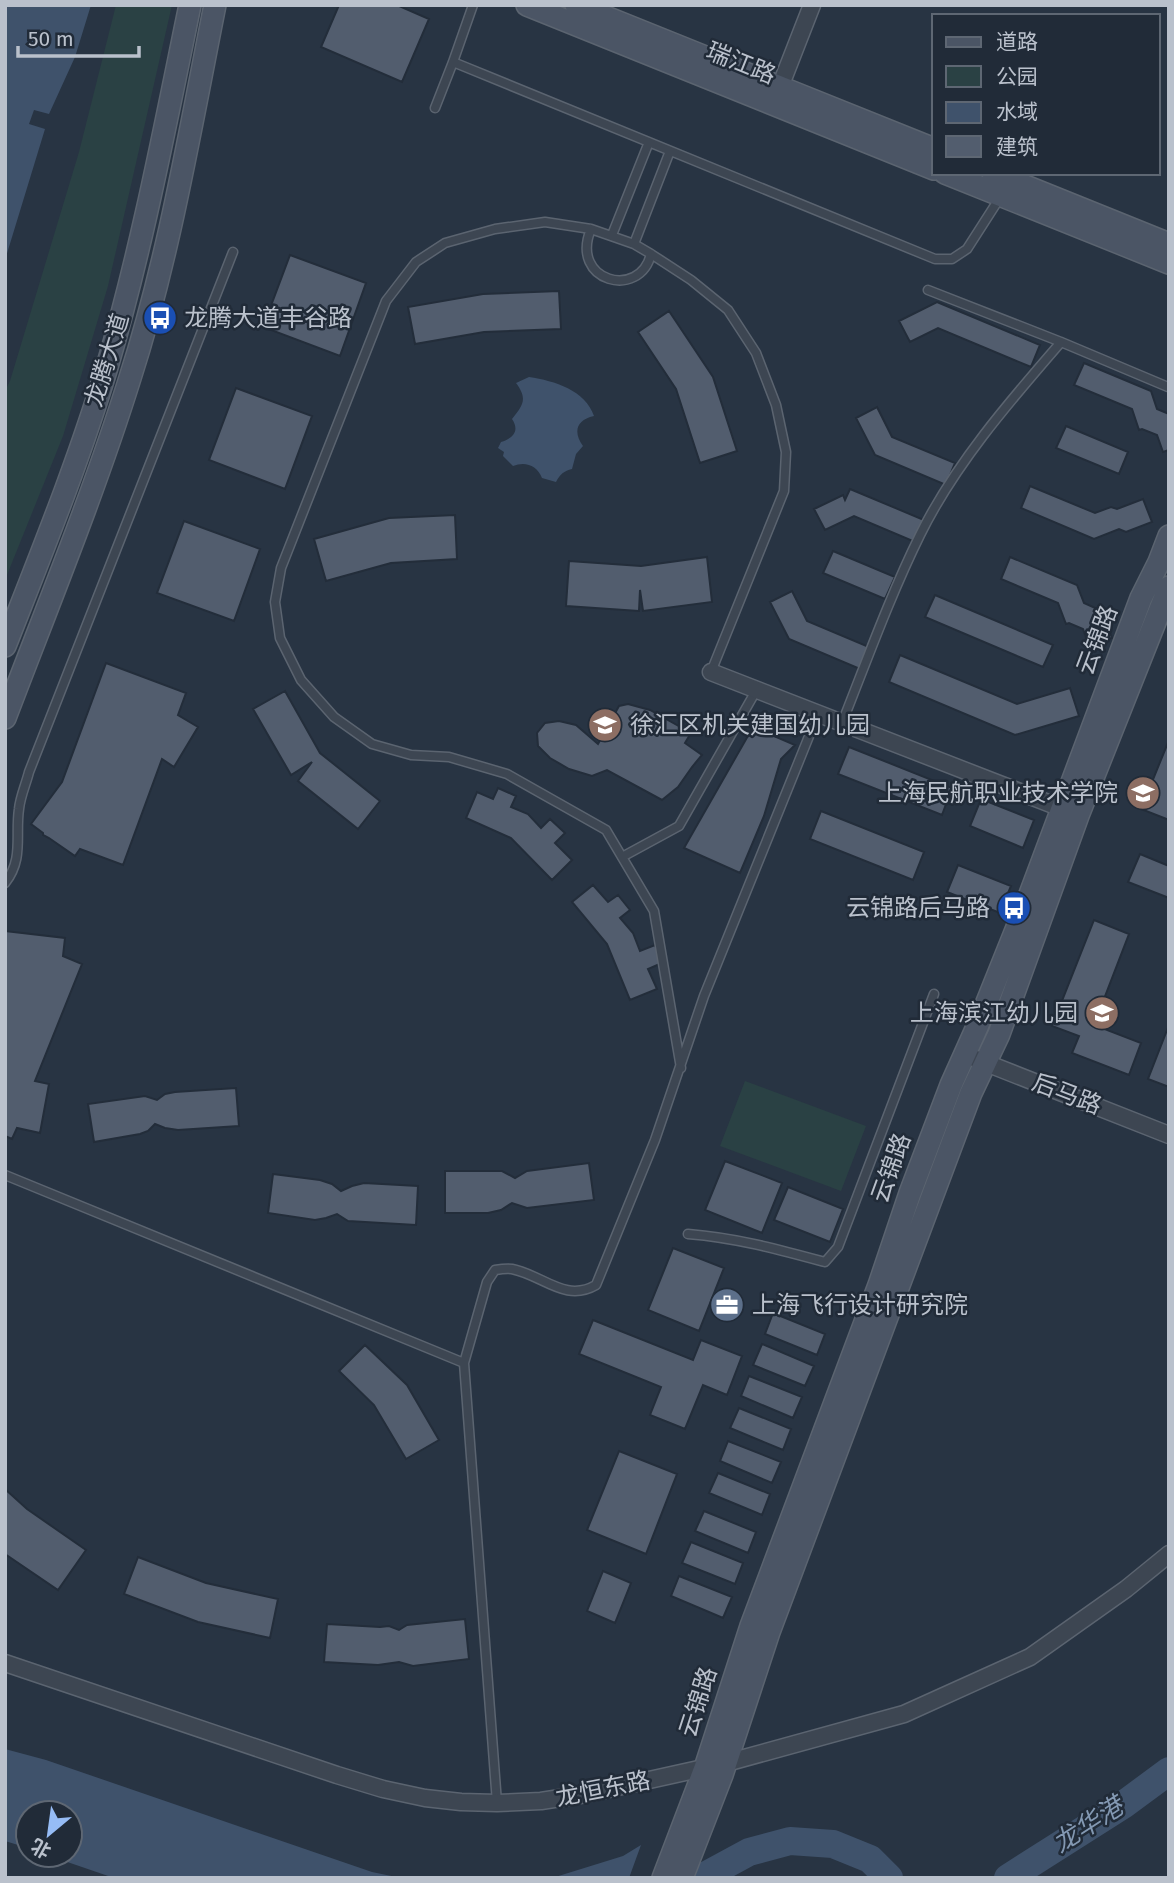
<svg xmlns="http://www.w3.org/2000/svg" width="1174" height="1883" viewBox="0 0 1174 1883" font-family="'Fira Sans','Noto Sans SC',sans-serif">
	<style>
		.green { fill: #2a4144 }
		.water { fill: #3f526b }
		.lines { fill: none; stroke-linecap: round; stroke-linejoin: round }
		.river { stroke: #3f526b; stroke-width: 28 }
		.building { fill: #525d6e; stroke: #232d3a; stroke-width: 2 }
		.lane-casing { stroke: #5b6470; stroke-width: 11 }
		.street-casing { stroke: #5b6470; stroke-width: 19 }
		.secondary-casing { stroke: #5b6470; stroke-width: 24 }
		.lane { stroke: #3d4652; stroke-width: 8 }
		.street { stroke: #3d4652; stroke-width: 16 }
		.secondary { stroke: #4b5565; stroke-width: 21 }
		.labels { text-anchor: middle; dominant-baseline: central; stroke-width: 5; stroke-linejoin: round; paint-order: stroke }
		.street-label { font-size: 24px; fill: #bac1cc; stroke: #212b38 }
		.poi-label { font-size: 24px; fill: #bac1cc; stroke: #212b38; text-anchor: start }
		.water-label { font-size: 26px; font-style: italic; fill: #8398b2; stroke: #212b38 }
	</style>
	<rect width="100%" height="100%" fill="#283443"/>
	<path class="green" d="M 116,5 L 172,5 L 108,286 L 63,436 L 5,580 L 5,391 L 10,381 L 79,152 Z
		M 745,1081 L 866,1126 L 841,1191 L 720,1146 Z"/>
	<path class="water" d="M 5,5 L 91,5 L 75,57 L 49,114 L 34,110 L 29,124 L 45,129 L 5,260 Z
		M 529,377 C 555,381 585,390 594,416 C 576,420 573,432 583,446 L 576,454 L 572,469 C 564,471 560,474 556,482 L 542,478 C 537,465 525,461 513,466 L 503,456 L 504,452 L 498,448 L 501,442 C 513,438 520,431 512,419 C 523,405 528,399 516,383 Z
		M 5,1749 L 46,1760 L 372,1872 L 401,1878 L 114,1878 L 47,1855 L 70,1855 L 70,1813 L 28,1813 L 28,1848 L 5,1841 Z
		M 641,1845 L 629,1878 L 552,1878 L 623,1856 Z"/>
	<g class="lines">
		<path class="river" d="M 701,1878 L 749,1852 L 790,1841 L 833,1844 L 870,1859 L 889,1878
			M 1008,1878 L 1123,1805 L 1169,1771"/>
	</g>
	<path class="building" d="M 339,5 L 397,5 L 429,19 L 402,82 L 321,47 Z
		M 290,255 L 366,283 L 340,356 L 263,327 Z
		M 559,291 L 561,329 L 484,332 L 415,344 L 408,307 L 483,294 Z
		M 937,302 L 1040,345 L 1031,367 L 938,328 L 910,342 L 899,321 Z
		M 669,311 L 713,377 L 737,451 L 700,463 L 676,389 L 638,332 Z
		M 1084,363 L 1151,391 L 1157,409 L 1169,414 L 1169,450 L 1163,452 L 1157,435 L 1142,429 L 1139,430 L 1132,409 L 1074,385 Z
		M 236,388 L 312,416 L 285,489 L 209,460 Z
		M 877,407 L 892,437 L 955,463 L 946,485 L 875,455 L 856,418 Z
		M 1066,426 L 1128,452 L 1119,474 L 1056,448 Z
		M 1030,486 L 1095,513 L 1111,507 L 1117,509 L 1143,499 L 1152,522 L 1126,532 L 1119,529 L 1094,539 L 1021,508 Z
		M 850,489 L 924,520 L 915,542 L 854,516 L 825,530 L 814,509 L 843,495 L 845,500 Z
		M 455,515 L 457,559 L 391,563 L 326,581 L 314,539 L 389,518 Z
		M 184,521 L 260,549 L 234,621 L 157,593 Z
		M 833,551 L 895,577 L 885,599 L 823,573 Z
		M 707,557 L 712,602 L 643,611 L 640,590 L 639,611 L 566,606 L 569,561 L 641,566 Z
		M 1010,557 L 1077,585 L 1084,603 L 1102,611 L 1112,638 L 1089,646 L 1083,629 L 1069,623 L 1066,624 L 1058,603 L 1001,579 Z
		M 792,591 L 807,621 L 869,647 L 860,669 L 789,639 L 770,602 Z
		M 935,595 L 1053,645 L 1043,667 L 925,617 Z
		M 900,655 L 1017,704 L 1070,688 L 1079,716 L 1015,735 L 889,682 Z
		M 106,663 L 186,693 L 178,715 L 198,727 L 174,767 L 162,759 L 123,865 L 80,849 L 75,856 L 49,838 L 43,835 L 43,833 L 31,824 L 62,782 Z
		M 285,691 L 320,753 L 380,801 L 358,829 L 298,781 L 312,762 L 291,775 L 253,709 Z
		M 628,704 L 650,710 L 691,733 L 685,743 L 702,755 L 692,767 L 678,787 L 662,800 L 607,770 L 592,776 L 569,769 L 550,758 L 538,746 L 537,733 L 545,723 L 559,721 L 576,725 L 598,744 L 619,706 Z
		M 753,727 L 795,745 L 781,759 L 764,816 L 740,873 L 684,848 Z
		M 1169,740 L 1169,820 L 1141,809 Z
		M 849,747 L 952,788 L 942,815 L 838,774 Z
		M 498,788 L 516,796 L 511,807 L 528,814 L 541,828 L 550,819 L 565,833 L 555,843 L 572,860 L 552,880 L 511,838 L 466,818 L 477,792 L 493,799 Z
		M 981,799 L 1034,820 L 1023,848 L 970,826 Z
		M 821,811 L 924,852 L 913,880 L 810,839 Z
		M 1140,854 L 1169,866 L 1169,898 L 1128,882 Z
		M 958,865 L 1011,886 L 1000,913 L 947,892 Z
		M 593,885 L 608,902 L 618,895 L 630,910 L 620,918 L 633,933 L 640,951 L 655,945 L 662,963 L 648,969 L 657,989 L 630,1000 L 607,944 L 572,902 Z
		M 1094,920 L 1129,934 L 1094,1025 L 1141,1043 L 1129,1075 L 1072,1053 L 1079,1036 L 1052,1026 Z
		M 5,931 L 65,938 L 63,956 L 82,964 L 35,1081 L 49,1084 L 40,1133 L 17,1128 L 12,1139 L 5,1136 Z
		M 1169,1025 L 1169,1087 L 1148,1079 Z
		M 236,1088 L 239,1126 L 178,1130 L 165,1128 L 155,1124 L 148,1131 L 140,1134 L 94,1142 L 88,1104 L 145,1096 L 157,1100 L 165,1094 L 175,1092 Z
		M 725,1161 L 782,1183 L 762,1233 L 705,1210 Z
		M 589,1163 L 594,1200 L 527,1208 L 512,1203 L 501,1210 L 488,1213 L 445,1213 L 445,1171 L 502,1171 L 515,1178 L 527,1171 Z
		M 273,1174 L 320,1180 L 332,1184 L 341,1191 L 352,1186 L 364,1183 L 418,1186 L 416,1225 L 348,1221 L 337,1214 L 326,1218 L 315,1220 L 268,1213 Z
		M 788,1187 L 843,1209 L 830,1242 L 774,1220 Z
		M 673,1248 L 724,1268 L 699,1331 L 648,1310 Z
		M 773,1313 L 825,1334 L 817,1355 L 765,1334 Z
		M 593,1320 L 693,1360 L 701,1340 L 742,1356 L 727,1395 L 703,1385 L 685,1429 L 650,1415 L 661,1387 L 579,1354 Z
		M 762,1344 L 814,1366 L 805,1386 L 753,1365 Z
		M 365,1345 L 407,1385 L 439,1440 L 406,1459 L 374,1405 L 339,1371 Z
		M 749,1376 L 802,1397 L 793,1418 L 741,1396 Z
		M 739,1408 L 791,1429 L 783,1450 L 730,1428 Z
		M 728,1441 L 781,1462 L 772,1483 L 720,1461 Z
		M 619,1451 L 677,1474 L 646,1554 L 587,1530 Z
		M 718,1473 L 770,1494 L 762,1515 L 709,1493 Z
		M 5,1489 L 27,1509 L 86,1550 L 58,1590 L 5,1554 Z
		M 704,1511 L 756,1532 L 748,1553 L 695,1531 Z
		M 691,1542 L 743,1563 L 735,1584 L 682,1563 Z
		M 138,1557 L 206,1583 L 278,1599 L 270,1638 L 198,1622 L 124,1594 Z
		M 603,1571 L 631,1583 L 615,1623 L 587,1611 Z
		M 679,1576 L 732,1597 L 723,1618 L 671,1596 Z
		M 465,1619 L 469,1659 L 413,1666 L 399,1662 L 378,1665 L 324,1662 L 327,1624 L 380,1627 L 389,1626 L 399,1630 L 407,1625 Z"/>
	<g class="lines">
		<g class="lane-casing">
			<path id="lane" d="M 453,62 L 935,259 L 952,259 L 967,249 L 1001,196
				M 435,108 L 453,62 L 473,5
				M 591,229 C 569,282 640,300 651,254
				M 612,235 L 649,142
				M 634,244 L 670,151
				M 928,290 L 1061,342 L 1168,387
				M 842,723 C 867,660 890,596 920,535 C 955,464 1009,402 1061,342
				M 622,857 L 679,826 L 757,689
				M 5,883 C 24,859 15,836 19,809 C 20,797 26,784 29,772 L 233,252
				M 681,1068 L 654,911 L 606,830 L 507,774 L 449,757 L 411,755 L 372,744 L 334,717 L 301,680 L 280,638 L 275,602 L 281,568 L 386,301 L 416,262 L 445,243 L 495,229 L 545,222 L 591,229 L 634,244 L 651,254 L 691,280 L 728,310 L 756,353 L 776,405 L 786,452 L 784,491 L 711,672
				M 5,1175 L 464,1363
				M 688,1234 C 737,1238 777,1249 825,1262 L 838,1247 L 934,994
				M 497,1803 L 464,1363 L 487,1282 L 495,1270 C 501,1269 507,1268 512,1269 C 543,1275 565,1303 596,1285 L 655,1140 L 704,996 L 818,714"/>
		</g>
		<g class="street-casing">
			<path id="street" d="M 780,87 L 812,5
				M 711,672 L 1061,808
				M 976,1059 L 1169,1135
				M 5,1663 L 337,1775 L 383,1789 L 425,1798 L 461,1802 L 497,1803 L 541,1801 L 586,1794 L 726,1763 L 904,1714 L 1030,1657 L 1126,1589 L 1169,1554"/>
		</g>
		<g class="secondary-casing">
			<path id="secondary" d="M 527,5 L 934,169
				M 576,5 L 934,149
				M 945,173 L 1169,263
				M 993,173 L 1169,244
				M 5,646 C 41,554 79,461 107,367 C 142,248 165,126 190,5
				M 5,718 C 48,605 94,493 130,378 C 169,257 190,130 215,5
				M 663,1878 L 705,1768 L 751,1626 L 879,1285 L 910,1193 L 951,1085 L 977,1027 L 1024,910 L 1141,598 L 1159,562 L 1169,536
				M 682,1878 L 722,1775 L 769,1632 L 971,1093 L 999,1034 L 1079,813 L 1169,587"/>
		</g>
		<use href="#lane" class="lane"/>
		<use href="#street" class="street"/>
		<use href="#secondary" class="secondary"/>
	</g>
	<defs>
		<g id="bus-disc" transform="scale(1.75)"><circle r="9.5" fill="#1a4fb4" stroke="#212b38"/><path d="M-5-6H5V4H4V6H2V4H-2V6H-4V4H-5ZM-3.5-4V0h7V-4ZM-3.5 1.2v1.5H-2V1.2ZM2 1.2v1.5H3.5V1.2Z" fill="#fff"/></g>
		<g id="school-disc" transform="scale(1.75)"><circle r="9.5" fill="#8d6e63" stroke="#212b38"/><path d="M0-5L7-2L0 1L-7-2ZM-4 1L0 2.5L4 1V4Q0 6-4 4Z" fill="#fff"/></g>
		<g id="university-disc" transform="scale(1.75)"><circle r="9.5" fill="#8d6e63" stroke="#212b38"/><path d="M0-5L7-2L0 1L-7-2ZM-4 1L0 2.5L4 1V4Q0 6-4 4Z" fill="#fff"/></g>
		<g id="office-disc" transform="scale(1.75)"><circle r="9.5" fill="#5c6f8a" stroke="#212b38"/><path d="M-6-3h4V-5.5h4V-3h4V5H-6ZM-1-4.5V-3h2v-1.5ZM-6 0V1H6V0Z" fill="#fff"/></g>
	</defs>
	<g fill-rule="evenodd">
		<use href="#bus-disc" x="160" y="318"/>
		<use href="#school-disc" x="605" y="725"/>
		<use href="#university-disc" x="1143" y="793"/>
		<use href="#bus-disc" x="1014" y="908"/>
		<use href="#school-disc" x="1102" y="1013"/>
		<use href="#office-disc" x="727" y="1305"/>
	</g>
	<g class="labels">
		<g class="street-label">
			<text transform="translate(741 63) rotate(22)">瑞江路</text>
			<text transform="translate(107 360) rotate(-73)">龙腾大道</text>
			<text transform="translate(1097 640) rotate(-69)">云锦路</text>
			<text transform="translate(1067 1094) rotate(21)">后马路</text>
			<text transform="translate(891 1168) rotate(-70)">云锦路</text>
			<text transform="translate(698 1702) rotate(-72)">云锦路</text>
			<text transform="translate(603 1789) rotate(-11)">龙恒东路</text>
		</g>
		<g class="poi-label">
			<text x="184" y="318">龙腾大道丰谷路</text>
			<text x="630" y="725">徐汇区机关建国幼儿园</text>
			<text x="1118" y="793" text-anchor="end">上海民航职业技术学院</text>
			<text x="990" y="908" text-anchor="end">云锦路后马路</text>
			<text x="1078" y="1013" text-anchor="end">上海滨江幼儿园</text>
			<text x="752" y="1305">上海飞行设计研究院</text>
		</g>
		<g class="water-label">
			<text transform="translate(1088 1825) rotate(-33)">龙华港</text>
		</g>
	</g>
	<rect width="1174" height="1883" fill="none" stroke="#bac1cc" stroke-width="14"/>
	<rect x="932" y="14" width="228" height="161" fill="#212b38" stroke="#5e6773" stroke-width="2"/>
	<rect x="946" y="37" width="35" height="10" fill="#4b5565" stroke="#5e6773" stroke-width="2"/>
	<text x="996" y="49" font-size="21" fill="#bac1cc">道路</text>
	<rect x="946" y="66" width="35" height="21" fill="#2a4144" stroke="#5e6773" stroke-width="2"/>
	<text x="996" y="84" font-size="21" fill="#bac1cc">公园</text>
	<rect x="946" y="102" width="35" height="21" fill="#3f526b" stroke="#5e6773" stroke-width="2"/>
	<text x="996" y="119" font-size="21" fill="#bac1cc">水域</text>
	<rect x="946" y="136" width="35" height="21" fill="#525d6e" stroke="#5e6773" stroke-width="2"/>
	<text x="996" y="154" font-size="21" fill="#bac1cc">建筑</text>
	<g transform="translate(49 1834) rotate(209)"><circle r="33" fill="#212b38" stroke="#5e6773" stroke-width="2"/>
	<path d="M0-5L12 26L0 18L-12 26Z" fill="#96bcf5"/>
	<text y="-10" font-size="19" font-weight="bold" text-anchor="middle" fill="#bac1cc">北</text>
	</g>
	<path d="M18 46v10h121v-10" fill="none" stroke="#bac1cc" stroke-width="3.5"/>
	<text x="28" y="46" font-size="21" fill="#bac1cc" stroke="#212b38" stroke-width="5" paint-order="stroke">50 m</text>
</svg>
